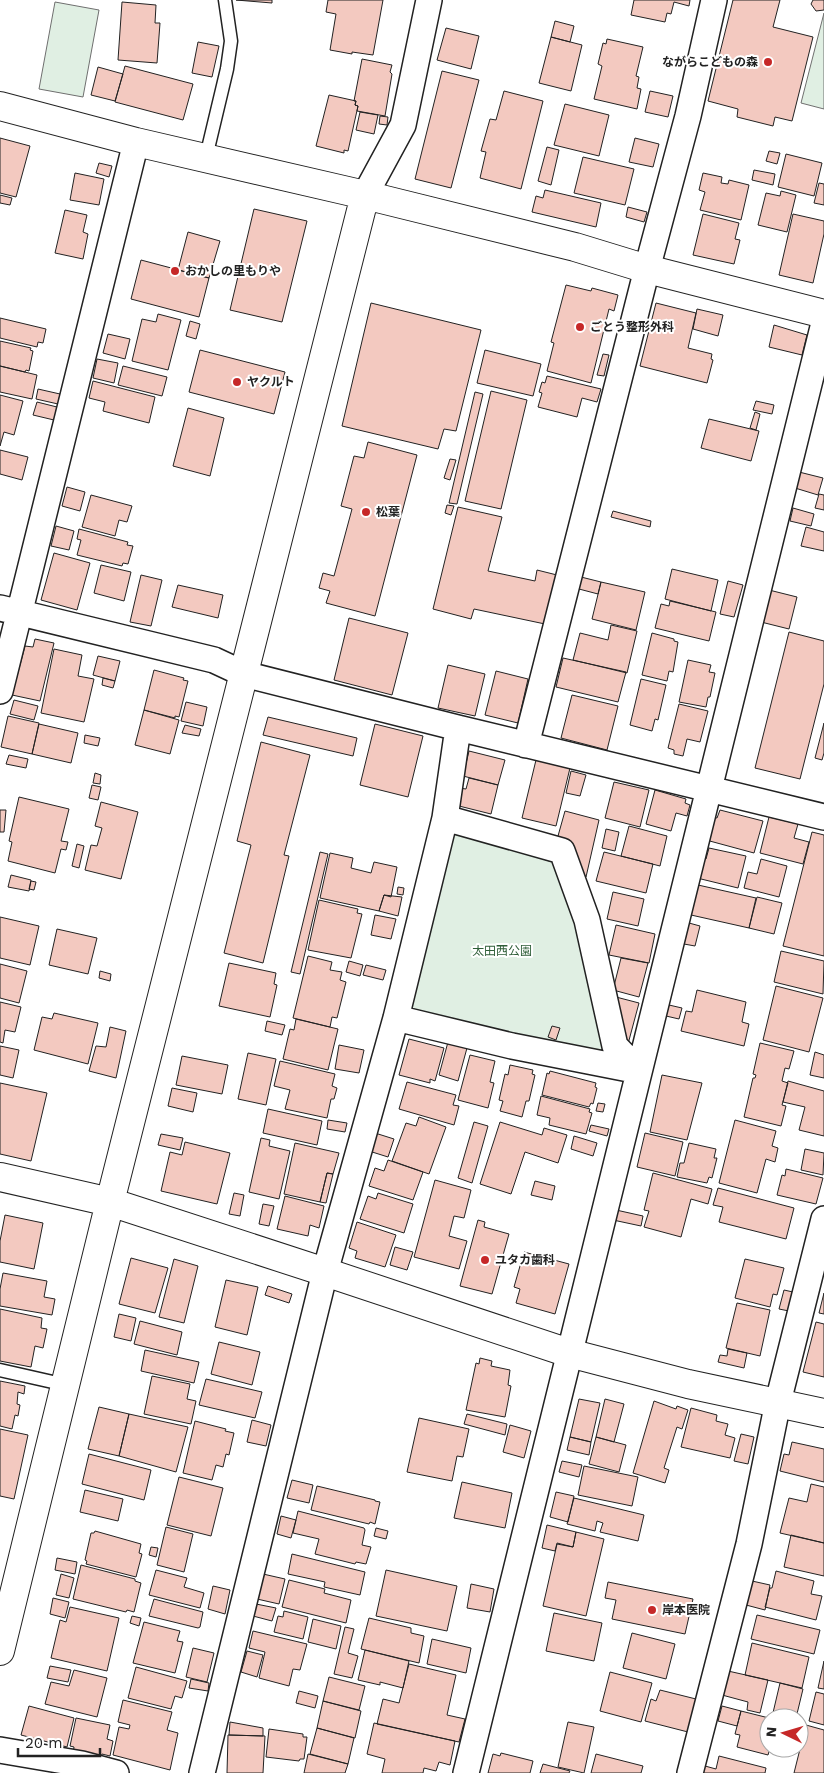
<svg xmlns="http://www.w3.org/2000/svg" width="824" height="1773" viewBox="0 0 824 1773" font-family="'Work Sans','Noto Sans JP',sans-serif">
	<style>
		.green { fill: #e0efe3; stroke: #6f6f6f }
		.building { fill: #f3c9c0; stroke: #222 }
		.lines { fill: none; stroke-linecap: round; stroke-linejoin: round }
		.service-casing { stroke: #222; stroke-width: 15 }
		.minor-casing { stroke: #222; stroke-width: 28 }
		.tertiary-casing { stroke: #222; stroke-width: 30 }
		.service { stroke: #fff; stroke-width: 12 }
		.minor { stroke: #fff; stroke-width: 25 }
		.tertiary { stroke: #fff; stroke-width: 28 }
		.poi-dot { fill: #c62828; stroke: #fff; stroke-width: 2 }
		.labels { text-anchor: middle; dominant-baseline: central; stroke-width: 4; stroke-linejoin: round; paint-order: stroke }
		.poi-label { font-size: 12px; font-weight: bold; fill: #222; stroke: #fff; text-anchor: start }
		.park-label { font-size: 12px; fill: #2f5e38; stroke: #fff }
	</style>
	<rect width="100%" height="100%" fill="#fff"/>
	<path class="green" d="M55,2L99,10L83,97L39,89Z
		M824,13V109L801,103Z
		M450,828L555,863L604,1008L607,1056L408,1011Z"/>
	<path class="building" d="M236,0H272V3Z
		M328,0H383L373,55L352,52V54L330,50L336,14L326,12Z
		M634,0H690L689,6L674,2L671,14L667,13L665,22L631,15Z
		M733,0H780L773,27L813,37L792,121L775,117L773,126L737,117L738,109L708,101Z
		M813,0H824V10L816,11L811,4Z
		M122,2L156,5L155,23H160L157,63L118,60Z
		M555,21L574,26L570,42L551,37Z
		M446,28L479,36L471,69L437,60Z
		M551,37L582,45L571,91L539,83Z
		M607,39L643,47L636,76L639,77L637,88L641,89L637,109L594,99L602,66L598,64L603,43L606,44Z
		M198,42L219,46L212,77L192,73Z
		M362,59L392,65L390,72L392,74L385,116L357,111L358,106L355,105L356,101H354Z
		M125,66L193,84L183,120L115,102Z
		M98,67L123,74L115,101L91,95Z
		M442,71L479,80L451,188L415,179Z
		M504,91L543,101L521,189L480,178L486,152L481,151L490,119L496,120Z
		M650,91L673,96L668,117L645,112Z
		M329,95L356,101L355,105L358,106L348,151L344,150V153L316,146Z
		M565,104L609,115L599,156L554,145Z
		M360,112L378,115L374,134L356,130Z
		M380,116L388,117L387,125L379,124Z
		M0,138L30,146L16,197L0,193Z
		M635,138L659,144L653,167L629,162Z
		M547,147L559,150L551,185L538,181Z
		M769,151L780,153L777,164L766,161Z
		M786,154L822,163L814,196L778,187Z
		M583,157L634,169L625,205L574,193Z
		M99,163L112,166L109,177L96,173Z
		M754,170L775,174L773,185L752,180Z
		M75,173L104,179L99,205L70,200Z
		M703,173L722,177L721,183L728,184L729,180L749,185L741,220L700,210L705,192L699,190Z
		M819,183L824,184V205L814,203Z
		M545,190L601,203L596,227L532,212L536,196L543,198Z
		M781,191L796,195L787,232L758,225L766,193L780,196Z
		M0,195L12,198L10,205L0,203Z
		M628,207L647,212L644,222L626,217Z
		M254,209L307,221L282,322L230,310Z
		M65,210L87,215L83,232L88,234L83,259L55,253Z
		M703,214L739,223L735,239L740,240L734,264L693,255Z
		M793,214L824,221V234L813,283L779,275Z
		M188,232L220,241L209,278L178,270Z
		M141,260L209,278L199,317L131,299Z
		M566,285L591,291L592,288L618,295L614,311L609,309L591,383L547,371L554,343L551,342Z
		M371,303L481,330L456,431L444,429L438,449L342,426Z
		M656,303L696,313L688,348L712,354L711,359L713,360L707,383L640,366Z
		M697,309L723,315L718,336L693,329Z
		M158,314L181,320L168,370L132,361L142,319L156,322Z
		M0,318L46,329L43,343L38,342L37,347L0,338Z
		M190,321L200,324L196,339L186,336Z
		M774,325L807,335L802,355L769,347Z
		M108,334L130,339L125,359L103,353Z
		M0,341L31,348L30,350L33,351L29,371L26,370L25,372L0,366Z
		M200,350L285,372L274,414L189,392Z
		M485,350L541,364L533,396L477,383Z
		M603,354L609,355L604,376L597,375Z
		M97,359L118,363L114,383L93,378Z
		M0,366L37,375L32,399L0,392Z
		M123,366L167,377L162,396L118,385Z
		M547,376L601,389L597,402L582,398L577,417L538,407L542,393L539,392L542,382L545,383Z
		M93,381L155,397L149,423L103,411L105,402L89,398Z
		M38,389L60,394L58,404L36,399Z
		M491,391L527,400L501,509L465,501Z
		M475,392L483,394L457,504L449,503Z
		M0,395L23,401L14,435L4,432L0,446Z
		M756,401L774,405L772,414L753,410Z
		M37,402L57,407L54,420L33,415Z
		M188,408L224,418L210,476L173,466Z
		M755,412L760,414L756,430L750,428Z
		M709,419L759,431L751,461L701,448Z
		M368,442L417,455L375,616L326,603L330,591L319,588L323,573L334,576L352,509L341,506L354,456L364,458Z
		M0,450L28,457L22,480L0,474Z
		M450,459L456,460L450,480L444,478Z
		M799,472L823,478L818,495L795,488Z
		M67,487L85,492L80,511L62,506Z
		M819,494L824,495V510L815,508Z
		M91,495L132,506L127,522L119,520L115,536L82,527Z
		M447,505L454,506L451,515L445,513Z
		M458,507L502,517L488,571L535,581L537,570L557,575L545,624L474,609L471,619L433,609Z
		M793,508L814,514L811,526L790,521Z
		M613,511L651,521L650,527L611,517Z
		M56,526L74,531L69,550L51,546Z
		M806,527L824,532V551L801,546Z
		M79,529L128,542L127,545L133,546L128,564L123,563L122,566L77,555L81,540L77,539Z
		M54,553L90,563L77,610L41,600Z
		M101,565L131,572L124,601L94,593Z
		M672,569L718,580L711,611L665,599Z
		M141,575L162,580L151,626L130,622Z
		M581,577L601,582L598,594L579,589Z
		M728,581L743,585L734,617L720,614Z
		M601,582L645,592L636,630L592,619Z
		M178,585L223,595L218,618L172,607Z
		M769,590L797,597L789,629L761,622Z
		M670,601L716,612L709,641L655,628L661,604L669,606Z
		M349,618L408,633L392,695L334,680Z
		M611,625L637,631L627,673L573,660L580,633L608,640Z
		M789,632L824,641V684L800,779L755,768Z
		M652,633L674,639V641L678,642L673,672L669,671L667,681L642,675Z
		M35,639L54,643L40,701L12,695L25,646L33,647Z
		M54,649L82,655L78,676L94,679L84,722L41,713Z
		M98,656L120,661L115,681L93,675Z
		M563,658L626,672L618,702L556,687Z
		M688,660L711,665L709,672L715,673L710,697H708L706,707L679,702Z
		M448,665L485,674L475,716L438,708Z
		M154,670L184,678L183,680L188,681L179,717L175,716V718L144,710Z
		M496,671L528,679L518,723L485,715Z
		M103,678L115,681L113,688L102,685Z
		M641,679L666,685L658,720L655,719L652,731L630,725Z
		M572,695L618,706L607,750L561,738Z
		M14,700L38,706L34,720L10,714Z
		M186,702L207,707L203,726L181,721Z
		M679,704L708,711L700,742L687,739L683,756L674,754V750L668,748Z
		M144,710L179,720L170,754L135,745Z
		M8,716L39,723L32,754L1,747Z
		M268,717L357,738L353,756L263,735Z
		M824,723V753L822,760L815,758Z
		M39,724L78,733L71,763L32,754Z
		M375,724L423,736L408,797L360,785Z
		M185,725L201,729L199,736L182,733Z
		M85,735L100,738L98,746L84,743Z
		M261,742L310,755L284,855L289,856L263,963L224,953L251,845L237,841Z
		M469,751L505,760L498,785L463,776Z
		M9,755L28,759L26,768L6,764Z
		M536,760L570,768L556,826L522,818Z
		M571,771L586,775L580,796L566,793Z
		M95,773L101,775L100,784L93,783Z
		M469,778L498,785L491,814L455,805L459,788L466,789Z
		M614,782L649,790L640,827L605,818Z
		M92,785L101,787L98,800L89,798Z
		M655,790L686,799L685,803L690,805L687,816L676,813L671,831L646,824Z
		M19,797L69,809L61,841L68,842L66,850L61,849L55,873L8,861L12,842L9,841Z
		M101,802L138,812L121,879L85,870L91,845L97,846L102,828L95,826Z
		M0,810H6L4,832H0Z
		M720,810L763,821L754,853L706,840L712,817L717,818Z
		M565,811L599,820L586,877L558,836Z
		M769,817L798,824L794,838L809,842L803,864L760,853Z
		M629,826L667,836L660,866L621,856Z
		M606,829L619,832L615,851L602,848Z
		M812,832L824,835V956L783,946Z
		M77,844L84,846L79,868L72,866Z
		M709,848L746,856L738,888L697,878L702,858L706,859Z
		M320,852L328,854L300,974L291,972Z
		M604,852L653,864L646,893L596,881Z
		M330,853L353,858L351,868L371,873L374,862L397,867L391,897L384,895L379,911L320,898Z
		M761,859L787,866L779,897L744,888L748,872L757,874Z
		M11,875L31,880L29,891L8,887Z
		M31,881L36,882L34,890L29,889Z
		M698,885L756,898L749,928L691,915Z
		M398,887L404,888L403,895L397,894Z
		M613,892L644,899L638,926L607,919Z
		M384,895L402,897L398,916L379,911Z
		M757,897L782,903L774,934L749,928Z
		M319,900L358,909L357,913L362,914L351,958L308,950Z
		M375,915L396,919L391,939L371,935Z
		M0,917L39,926L30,965L0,958Z
		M689,923L700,926L695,946L684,944Z
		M616,925L655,934L649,963L609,955Z
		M57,929L97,938L88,974L49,965Z
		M781,951L824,961L823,994L774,982Z
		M308,956L332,962L330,970L342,972L340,980L346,982L337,1018L332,1017L330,1027L293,1018Z
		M621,958L648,963L639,997L613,990Z
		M349,961L363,965L360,976L346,972Z
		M229,963L276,973L274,984L277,985L270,1017L219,1006Z
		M0,964L27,971L19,1003L0,998Z
		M366,965L386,970L383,980L363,975Z
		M100,971L111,974L110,981L99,978Z
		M776,986L823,998L809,1052L763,1040Z
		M697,990L746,1002L742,1022L749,1024L744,1046L681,1031L686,1011L692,1012Z
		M616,997L639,1003L628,1044L614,1005Z
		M0,1002L21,1007L15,1032L5,1030L3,1043L0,1042Z
		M669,1005L682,1008L679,1019L666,1016Z
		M54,1013L98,1023L88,1064L34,1050L42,1017L52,1019Z
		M296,1019L338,1029L328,1070L283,1059L290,1029L294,1030Z
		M267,1021L285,1025L282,1035L265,1031Z
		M552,1026L560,1028L556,1040L548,1037Z
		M110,1027L126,1031L116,1078L89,1071L96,1046L106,1047Z
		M409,1039L444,1048L435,1081L430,1079V1083L399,1075Z
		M448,1042L467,1048L458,1081L439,1075Z
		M760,1043L794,1051L789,1069L785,1068L782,1081L788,1083L782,1105L786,1106L781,1126L744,1117L753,1078H755L756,1075L753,1074Z
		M339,1045L364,1050L359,1073L335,1069Z
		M0,1046L19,1050L13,1078L0,1075Z
		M815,1052L824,1055V1078L810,1075Z
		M248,1053L276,1059L266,1105L238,1099Z
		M470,1055L495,1061L490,1082L494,1083L488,1108L458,1100Z
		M182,1056L228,1065L222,1094L176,1085Z
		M280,1061L335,1074L332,1086L337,1088L334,1099H331L327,1118L285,1109L290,1090L274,1086Z
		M510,1065L533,1070L532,1074L535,1075L529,1101H526L522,1117L500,1111L503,1101L499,1100L505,1074L508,1075Z
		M550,1071L596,1083L595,1087L597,1088L593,1104L591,1103L589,1107L542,1095L547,1073L549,1074Z
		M662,1075L702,1083L687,1140L650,1132Z
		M788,1081L824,1091V1136L799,1130L805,1107L783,1102Z
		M407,1082L456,1095L453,1105L459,1106L454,1125L399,1109Z
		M0,1083L47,1093L31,1161L0,1154Z
		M172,1088L197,1093L193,1112L168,1106Z
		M541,1096L590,1109L589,1112L592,1113L586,1134L549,1125L550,1118L537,1115Z
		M598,1103L605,1104L603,1112L596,1111Z
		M268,1109L322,1121L317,1145L263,1133Z
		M419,1117L446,1127L429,1174L392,1161L406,1123L416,1126Z
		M328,1120L347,1123L345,1132L327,1129Z
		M735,1120L776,1131L772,1146L778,1148L775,1162L766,1159L757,1193L719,1183Z
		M474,1122L488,1126L472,1183L458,1178Z
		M500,1122L542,1135L544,1128L567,1135L558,1163L525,1152L511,1194L480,1184Z
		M591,1125L609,1129L607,1136L589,1131Z
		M375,1133L394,1139L388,1157L369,1151Z
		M645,1133L683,1142L675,1176L637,1167Z
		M161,1134L183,1138L180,1150L158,1145Z
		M574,1136L597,1143L593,1156L571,1149Z
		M261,1138L270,1140L269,1146L290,1151L279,1199L249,1192Z
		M185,1142L230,1153L217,1204L161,1191L170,1152L182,1155Z
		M295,1143L339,1153L333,1174L327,1173L320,1202L284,1194Z
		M689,1143L716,1149L714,1158H717L712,1178L709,1177L707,1183L677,1177L680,1163H684Z
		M805,1149L824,1153L823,1175L801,1170Z
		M388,1160L423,1172L413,1200L369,1186L375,1168L384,1171Z
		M786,1169L823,1178L816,1204L777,1195L782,1175L785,1176Z
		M327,1173L333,1174L326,1203L320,1202Z
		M653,1173L712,1189L708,1204L691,1199L681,1237L644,1227L649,1211L644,1210Z
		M435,1180L471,1190L464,1218L454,1216L449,1236L467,1241L459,1269L414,1257Z
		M535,1181L555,1186L552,1200L531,1195Z
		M718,1188L794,1208L786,1239L719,1222L723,1207L713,1205Z
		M234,1193L244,1195L240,1216L229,1214Z
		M378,1193L413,1204L404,1233L360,1219L368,1196L376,1199Z
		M285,1196L324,1206L319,1228L310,1225L308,1236L277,1229Z
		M263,1204L274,1206L269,1226L259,1224Z
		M616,1210L643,1216L641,1226L613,1220Z
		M5,1215L43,1223L34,1269L0,1262V1241Z
		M478,1220L485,1222L484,1227L509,1234L492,1294L460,1286Z
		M357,1222L396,1235L385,1267L355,1258L357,1251L349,1248Z
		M395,1247L413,1252L407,1270L390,1265Z
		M524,1252L569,1264L555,1314L516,1303L520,1289L514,1287Z
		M131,1258L168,1268L155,1313L119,1304Z
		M174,1259L198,1266L184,1323L159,1317Z
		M745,1259L784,1268L777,1295L773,1294L770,1307L735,1298Z
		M3,1273L47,1281L44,1297L55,1299L52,1315L0,1306V1289Z
		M226,1280L258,1287L247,1335L215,1327Z
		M268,1286L292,1294L289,1303L265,1295Z
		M784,1290L793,1292L789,1311L779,1309Z
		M824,1293V1314L819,1313Z
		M737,1303L770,1310L760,1356L726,1348Z
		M0,1309L42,1318L41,1328L47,1329L43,1348L35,1346L31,1367L0,1361Z
		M119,1314L136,1318L131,1341L114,1337Z
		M140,1321L182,1332L177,1355L134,1344Z
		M816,1322L824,1324V1377L803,1372Z
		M219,1342L260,1352L252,1385L211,1374Z
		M728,1349L747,1353L744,1368L718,1362L720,1355L727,1356Z
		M145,1350L199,1362L194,1383L141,1371Z
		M480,1358L492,1361L491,1366L510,1370L508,1385L511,1386L505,1417L466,1410L476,1363L479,1364Z
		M152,1376L190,1384L187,1399L196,1401L191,1424L144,1414Z
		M206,1379L262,1392L255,1418L199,1405Z
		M0,1381L25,1386L24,1394L18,1392L17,1404L20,1405L18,1416L15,1415L12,1429L0,1426Z
		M579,1399L600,1403L591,1442L570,1437Z
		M605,1399L624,1404L614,1442L596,1437Z
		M654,1401L676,1409L677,1406L688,1410L682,1429L677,1427L664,1468L669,1470L665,1483L633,1473Z
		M99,1407L129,1414L119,1456L88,1449Z
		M691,1408L717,1415L716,1421L728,1424L725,1435L735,1438L730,1458L681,1447Z
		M129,1414L188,1427L176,1472L119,1456Z
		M467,1414L507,1424L505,1435L464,1424Z
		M419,1418L469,1429L463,1457L457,1456L452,1481L407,1472Z
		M252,1420L271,1425L266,1446L247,1442Z
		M195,1421L226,1429L225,1431L234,1433L229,1455L226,1454L223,1467L216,1465L212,1480L183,1473Z
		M510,1425L531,1431L524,1458L503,1452Z
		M0,1429L28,1435L14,1499L0,1496Z
		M741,1434L754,1437L748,1464L734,1461Z
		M570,1437L591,1442L589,1455L567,1450Z
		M596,1437L626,1445L619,1472L589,1464Z
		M792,1442L824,1449V1482L780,1471L784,1454L789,1455Z
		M89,1454L151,1470L144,1500L82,1484Z
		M562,1461L582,1465L579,1477L559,1472Z
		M584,1466L638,1477L632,1506L578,1495Z
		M179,1477L223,1488L211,1536L167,1525Z
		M292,1480L313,1485L309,1503L287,1498Z
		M462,1482L512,1493L505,1528L454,1518Z
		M811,1484L824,1487V1543L780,1533L789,1498L807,1502Z
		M317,1486L375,1500V1501L380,1502L375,1524L370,1522L369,1524L311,1510Z
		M85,1490L123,1499L118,1521L80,1512Z
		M556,1492L574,1496L568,1522L550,1517Z
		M574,1498L644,1515L638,1541L600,1532L603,1523L597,1521L595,1531L567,1524Z
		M298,1511L364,1528L365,1530L362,1545L371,1547L366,1564L356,1562L355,1564L315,1554L319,1539L293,1533Z
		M281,1516L296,1520L291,1538L277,1534Z
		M547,1525L576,1532L573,1547L557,1543L555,1551L542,1548Z
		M166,1527L193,1534L184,1572L157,1565Z
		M376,1528L388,1531L386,1539L374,1536Z
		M95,1531L141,1544L139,1553L142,1554L136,1577L86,1564L87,1561L85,1560L91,1533H94Z
		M576,1532L604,1539L586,1616L543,1606L557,1544L573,1547Z
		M791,1535L824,1543V1576L784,1567Z
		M151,1547L158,1548L156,1557L149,1555Z
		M292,1554L365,1572L360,1595L324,1587L325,1582L288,1574Z
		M57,1558L77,1562L75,1574L55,1570Z
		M81,1565L135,1579V1581L141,1583L134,1612L127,1610L126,1612L73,1599Z
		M156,1570L187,1578L184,1587L204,1593L200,1608L149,1595Z
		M386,1570L457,1586L447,1631L376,1616Z
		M776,1571L814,1581L811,1594L822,1596L816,1620L765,1607L770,1588H772Z
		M61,1574L74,1578L69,1598L56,1595Z
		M263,1574L285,1579L279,1604L257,1599Z
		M289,1580L325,1589L324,1593L351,1600L346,1623L282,1607Z
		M752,1581L770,1585L765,1610L746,1605Z
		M608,1582L693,1599L685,1634L612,1619L616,1600L605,1598Z
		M471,1584L494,1589L490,1612L467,1608Z
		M213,1586L230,1590L225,1614L208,1609Z
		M53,1598L69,1602L65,1618L50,1614Z
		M154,1599L203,1612L200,1627L198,1628L149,1616Z
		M256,1604L276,1608L272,1621L253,1616Z
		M70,1607L119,1618L107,1671L51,1658L60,1620L66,1622Z
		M284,1611L308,1617L303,1639L274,1632L278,1616L283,1617Z
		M554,1613L602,1623L594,1661L546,1651Z
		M757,1615L820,1630L814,1654L751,1639Z
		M132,1616L141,1618L139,1626L130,1623Z
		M369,1618L411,1628V1633L424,1636L419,1663L361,1649Z
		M313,1619L341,1626L336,1649L308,1642Z
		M144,1622L180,1631L177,1641L183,1642L175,1673L133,1663Z
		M345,1627L354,1629L348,1653L358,1656L352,1678L334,1674Z
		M253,1631L307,1644L300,1670L293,1669L289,1686L259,1678L265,1652L249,1648Z
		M632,1633L675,1644L666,1679L623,1668Z
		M432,1639L471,1648L466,1673L427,1664Z
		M752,1643L809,1657L802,1688L745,1675Z
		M193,1648L214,1653L207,1682L186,1677Z
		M365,1650L409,1661L403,1688L380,1682V1685L358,1680Z
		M247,1651L263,1655L257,1677L241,1672Z
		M824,1661V1689L818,1688Z
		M409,1664L456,1675L447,1715L465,1719L459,1742L377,1724L383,1699L399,1703Z
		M50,1666L71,1670L68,1682L47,1678Z
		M136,1667L187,1681L182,1698L175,1696L171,1709L128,1698Z
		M74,1670L107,1678L97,1717L45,1704L51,1682L69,1686Z
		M728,1671L768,1680L760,1713L747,1710L748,1702L722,1695Z
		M610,1672L652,1683L641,1722L600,1711Z
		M329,1677L365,1686L359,1710L323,1701Z
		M191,1679L209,1683L208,1691L189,1688Z
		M780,1683L803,1689L796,1718L772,1717Z
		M660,1690L696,1699L688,1732L645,1721L651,1699L656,1701Z
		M299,1691L318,1696L315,1708L296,1703Z
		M816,1692L824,1694V1725L809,1721Z
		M123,1700L172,1712L167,1730L178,1733L170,1770L113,1755L119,1727L129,1729L130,1725L118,1722Z
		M323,1701L361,1711L355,1738L317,1728Z
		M29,1706L74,1718L67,1747L21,1735Z
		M722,1706L741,1711L737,1726L718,1721Z
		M741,1711L769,1718V1748H770L768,1755L737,1747L740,1735L735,1734Z
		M76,1718L110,1725L107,1739L113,1741L110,1756L102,1754L100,1760L73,1754L74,1747L70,1746Z
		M230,1722L263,1728V1736L229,1735Z
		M568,1722L594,1727L584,1773L558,1767Z
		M374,1723L455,1741L450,1765L439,1762L436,1771L424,1768L423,1773H382L385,1759L367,1754Z
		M806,1725L824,1730V1773H794Z
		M317,1728L354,1738L348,1764L310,1754Z
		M269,1729L303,1734V1737H307L304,1759H300L299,1761L266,1757Z
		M228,1735L265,1736L263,1773H227Z
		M501,1753L533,1761L530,1773H488L493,1754L500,1756Z
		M308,1754L348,1764L345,1773H304Z
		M596,1754L643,1766L641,1773H591Z
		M719,1756L766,1768L765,1773H703L705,1766L716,1769Z
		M543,1764L570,1771L569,1773H540Z"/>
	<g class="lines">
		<defs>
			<path id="service" d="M206,157L227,69L231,41L225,0
				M0,1370L66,1385"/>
			<path id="minor" d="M365,195L403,125L429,0
				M0,608L214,660L244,674L458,728L824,817
				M0,691L136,142
				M526,745L647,269L688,116L714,0
				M445,818L562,851L587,920L615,1046L639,1071
				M396,1018L512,1046L639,1071
				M0,1750L82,1764L116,1773
				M202,1773L325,1272L396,1018L445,818L458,728
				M466,1773L824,323
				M690,1773L749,1544L778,1402L824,1219"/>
			<path id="tertiary" d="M0,106L136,142L365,195L575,247L647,269L824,314
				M0,1177L110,1202L325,1272L569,1353L688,1384L824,1413
				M0,1651L110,1202L365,195"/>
		</defs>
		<use href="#service" class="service-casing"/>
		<use href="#minor" class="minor-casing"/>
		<use href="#tertiary" class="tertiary-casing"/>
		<use href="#service" class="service"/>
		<use href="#minor" class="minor"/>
		<use href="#tertiary" class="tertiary"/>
	</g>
	<g class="poi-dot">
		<circle cx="768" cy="62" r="5"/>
		<circle cx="175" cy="271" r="5"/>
		<circle cx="580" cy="327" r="5"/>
		<circle cx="237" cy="382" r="5"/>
		<circle cx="366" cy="512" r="5"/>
		<circle cx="485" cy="1260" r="5"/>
		<circle cx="652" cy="1610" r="5"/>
	</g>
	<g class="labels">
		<g class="poi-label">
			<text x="758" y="62" text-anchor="end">ながらこどもの森</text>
			<text x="185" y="271">おかしの里もりや</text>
			<text x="590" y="327">ごとう整形外科</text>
			<text x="247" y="382">ヤクルト</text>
			<text x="376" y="512">松葉</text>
			<text x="495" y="1260">ユタカ歯科</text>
			<text x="662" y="1610">岸本医院</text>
		</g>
		<g class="park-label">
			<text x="502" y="951">太田西公園</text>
		</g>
	</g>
	<g transform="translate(784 1733) rotate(275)"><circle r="24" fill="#ffffff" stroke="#a7a7a7"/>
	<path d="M0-4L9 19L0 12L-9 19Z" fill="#c62828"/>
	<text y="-8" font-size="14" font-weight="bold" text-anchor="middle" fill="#222222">N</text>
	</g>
	<path d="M18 1748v8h82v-8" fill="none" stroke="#222222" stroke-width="2.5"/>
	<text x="25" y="1748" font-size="15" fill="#222222" stroke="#ffffff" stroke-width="4" paint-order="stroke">20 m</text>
</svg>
